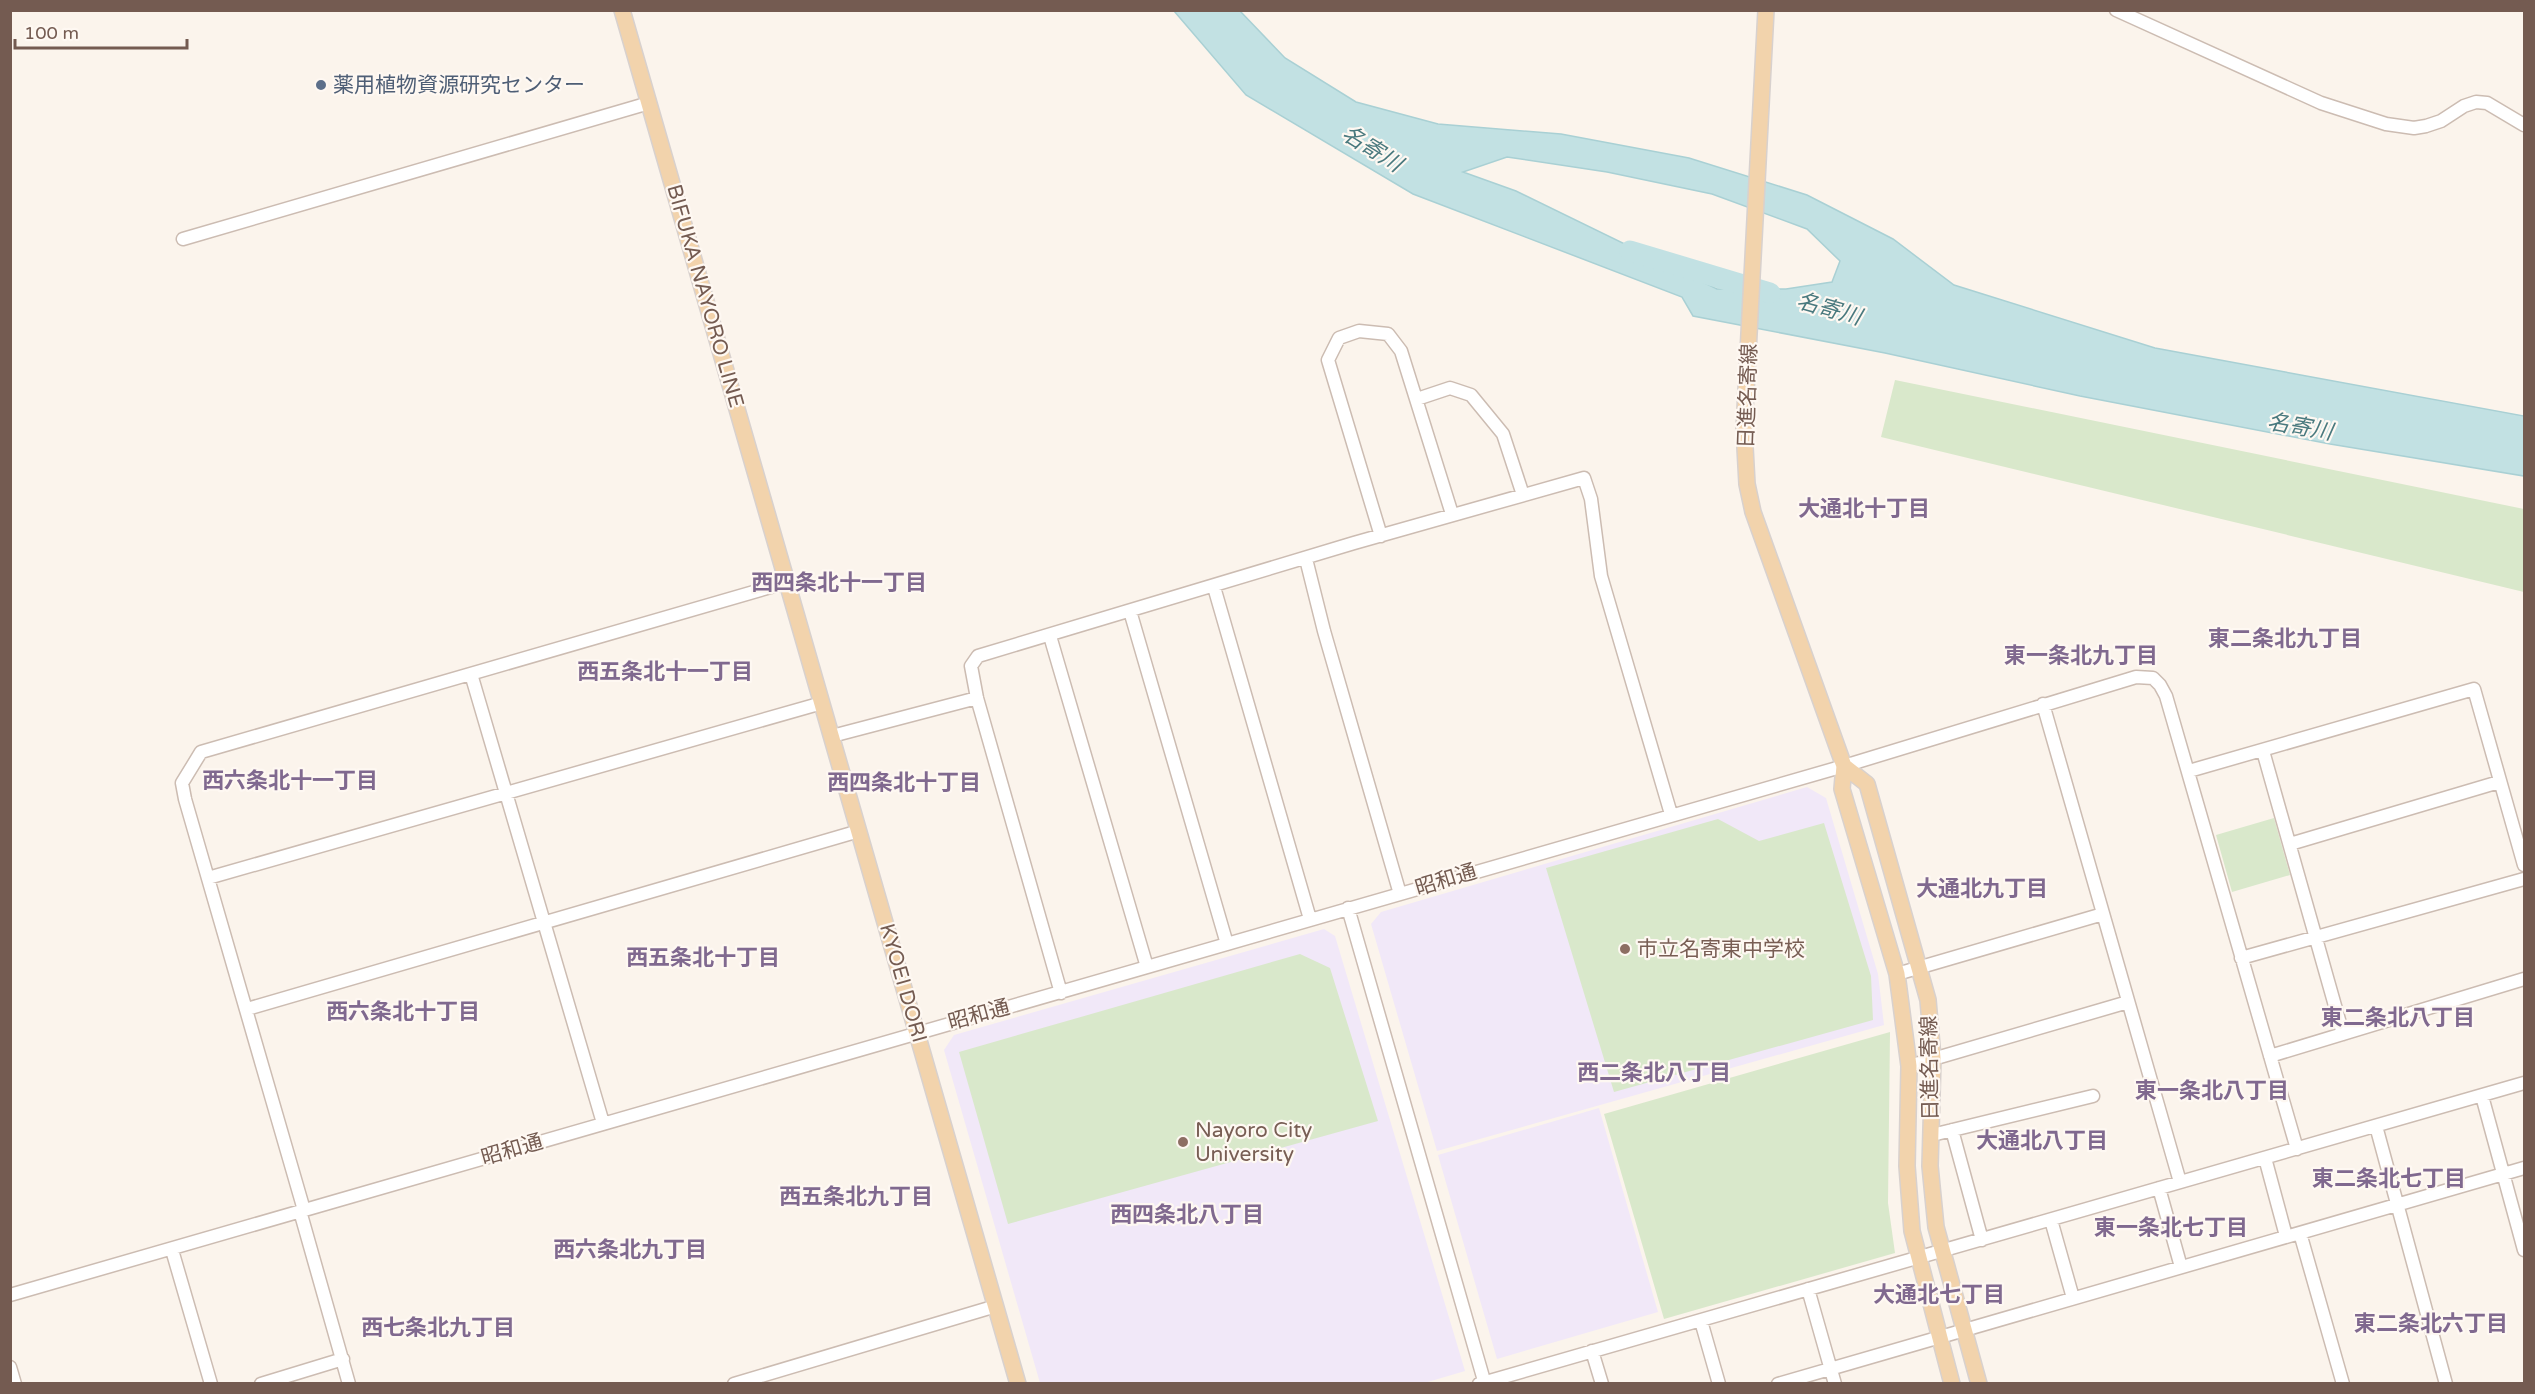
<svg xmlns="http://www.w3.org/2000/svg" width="2535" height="1394" viewBox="0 0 2535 1394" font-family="'Varela Round','Noto Sans JP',sans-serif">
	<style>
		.education { fill: #f1e8f8 }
		.green { fill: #d9e8cb }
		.water { fill: #c2e1e3; stroke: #a9d0d4; stroke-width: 1.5; fill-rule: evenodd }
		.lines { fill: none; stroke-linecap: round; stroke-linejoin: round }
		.river { stroke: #c2e1e3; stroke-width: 21 }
		.minor-casing { stroke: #ccbcb2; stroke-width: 15 }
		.major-casing { stroke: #d8d1ce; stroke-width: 18 }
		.minor { stroke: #fff; stroke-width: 12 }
		.major { stroke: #f2d3ac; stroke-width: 15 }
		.service-dot { fill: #5c6f8a; stroke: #fef8f2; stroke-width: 2 }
		.education-dot { fill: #8d6e63; stroke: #fef8f2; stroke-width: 2 }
		.labels { text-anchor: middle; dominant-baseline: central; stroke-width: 4.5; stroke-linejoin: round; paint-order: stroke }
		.service-label { font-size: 21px; fill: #4e5e75; stroke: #fef8f2; text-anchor: start }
		.street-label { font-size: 21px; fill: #745b51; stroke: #fef8f2 }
		.education-label { font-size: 21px; fill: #785e54; stroke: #fef8f2; text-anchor: start }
		.water-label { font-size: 22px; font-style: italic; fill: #49797e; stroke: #fef8f2 }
		.neighbourhood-label { font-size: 22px; font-weight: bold; fill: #80698f; stroke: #fef8f2 }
	</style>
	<rect width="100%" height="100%" fill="#fbf4ec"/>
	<path class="education" d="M1807,787L1826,798L1878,974L1884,1025L1437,1151L1371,924L1381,912Z
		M1324,929L1335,936L1465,1371L1421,1384L1040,1383L944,1050L954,1035Z
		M1599,1108L1658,1312L1497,1359L1438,1155Z"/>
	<path class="green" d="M1895,380L2524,509V592L1881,437Z
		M2274,818L2290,875L2232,892L2216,835Z
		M1718,819L1759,841L1824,823L1871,976L1873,1020L1614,1092L1546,868Z
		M1300,954L1330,968L1378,1121L1008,1224L959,1052Z
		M1890,1032L1888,1203L1895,1253L1664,1319L1604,1114Z"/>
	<path class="water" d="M1174,11H1240L1285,58L1356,102L1438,124L1561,134L1689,158L1807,195L1893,239L1954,285L2155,348L2524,416V476L2330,444L2080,396L1885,353L1693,316L1682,297L1413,194L1246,95ZM1507,157L1607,172L1712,194L1807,229L1840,261L1832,282L1786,289H1717L1516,191L1463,172Z"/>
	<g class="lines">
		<path class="river" d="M1630,251L1770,293"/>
		<defs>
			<path id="minor" d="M2116,10L2321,103L2386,124L2414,128L2426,126L2441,121L2464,106L2476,102L2487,103L2524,125
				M183,239L649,103
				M1417,399L1450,388L1471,395L1503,434L1523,495
				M1381,536L1328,360L1339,338L1359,331L1388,334L1401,351L1452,514
				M1306,559L1324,631L1400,894
				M1214,587L1310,919
				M1130,611L1227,944
				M1050,636L1147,967
				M471,674L603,1123
				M2043,704L2180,1182
				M832,736L977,698
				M2263,751L2343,1034
				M2189,771L2474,689L2524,865
				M2290,844L2499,782
				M208,878L822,703
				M1348,908L1485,1384
				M2241,958L2524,879
				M1897,974L2103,914
				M1061,993L977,698L971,666L978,656L1354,543L1584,478L1591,499L1601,576L1671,814
				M247,1009L859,831
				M2270,1056L2524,979
				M1909,1066L2128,1002
				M2482,1096L2524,1250
				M2376,1126L2446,1384
				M1952,1130L1982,1240
				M1932,1135L2093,1096
				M2265,1158L2286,1236
				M2159,1188L2181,1267
				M304,1210L185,799L182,783L201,752L788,582
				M300,1211L349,1384
				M2051,1220L2073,1298
				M2300,1233L2343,1384
				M172,1250L211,1384
				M1808,1289L1835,1384
				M10,1295L1844,766L2136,677L2153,678L2160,685L2166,696L2297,1149
				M1701,1321L1719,1384
				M1592,1351L1602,1384
				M10,1367L15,1384
				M261,1384L343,1359
				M734,1384L996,1306
				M1479,1384L2524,1083
				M1778,1384L2524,1168"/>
			<path id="major" d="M622,10L1018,1384
				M1766,10L1744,429L1747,484L1753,512L1844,766L1842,789L1897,974L1909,1066L1907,1166L1912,1231L1952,1384
				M1844,766L1867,784L1928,1000L1933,1058L1930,1166L1936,1227L1979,1384"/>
		</defs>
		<use href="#minor" class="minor-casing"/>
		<use href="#major" class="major-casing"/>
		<use href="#minor" class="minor"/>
		<use href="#major" class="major"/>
	</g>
	<circle class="service-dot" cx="321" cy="85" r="6"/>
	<g class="education-dot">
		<circle cx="1625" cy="949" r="6"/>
		<circle cx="1183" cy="1142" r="6"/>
	</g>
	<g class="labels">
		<g class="service-label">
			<text x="333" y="85">薬用植物資源研究センター</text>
		</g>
		<g class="street-label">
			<text transform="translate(705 296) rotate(74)">BIFUKA NAYORO LINE</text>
			<text transform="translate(1748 396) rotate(-88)">日進名寄線</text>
			<text transform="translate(1446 880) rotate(-17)">昭和通</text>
			<text transform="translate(903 983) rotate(74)">KYOEI DORI</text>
			<text transform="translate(979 1015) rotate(-15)">昭和通</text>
			<text transform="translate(1930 1068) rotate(-91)">日進名寄線</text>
			<text transform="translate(512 1150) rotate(-16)">昭和通</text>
		</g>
		<g class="education-label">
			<text x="1637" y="949">市立名寄東中学校</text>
			<text x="1195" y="1130">Nayoro City<tspan x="1195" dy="24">University</tspan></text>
		</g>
		<g class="water-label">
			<text transform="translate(1372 149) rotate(32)">名寄川</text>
			<text transform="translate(1829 309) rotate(16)">名寄川</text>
			<text transform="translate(2300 427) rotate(10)">名寄川</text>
		</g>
		<g class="neighbourhood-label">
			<text x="1864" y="509">大通北十丁目</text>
			<text x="839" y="583">西四条北十一丁目</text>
			<text x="2285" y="639">東二条北九丁目</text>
			<text x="2081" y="656">東一条北九丁目</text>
			<text x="665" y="672">西五条北十一丁目</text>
			<text x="290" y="781">西六条北十一丁目</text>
			<text x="904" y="783">西四条北十丁目</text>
			<text x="1982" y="889">大通北九丁目</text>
			<text x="703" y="958">西五条北十丁目</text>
			<text x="403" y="1012">西六条北十丁目</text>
			<text x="2398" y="1018">東二条北八丁目</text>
			<text x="1654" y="1073">西二条北八丁目</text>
			<text x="2212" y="1091">東一条北八丁目</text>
			<text x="2042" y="1141">大通北八丁目</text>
			<text x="2389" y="1179">東二条北七丁目</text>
			<text x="856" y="1197">西五条北九丁目</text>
			<text x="1187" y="1215">西四条北八丁目</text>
			<text x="2171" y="1228">東一条北七丁目</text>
			<text x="630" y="1250">西六条北九丁目</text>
			<text x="1939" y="1295">大通北七丁目</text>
			<text x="2431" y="1324">東二条北六丁目</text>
			<text x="438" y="1328">西七条北九丁目</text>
		</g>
	</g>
	<rect width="2535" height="1394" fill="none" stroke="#745b51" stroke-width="24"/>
	<path d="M15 39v9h172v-9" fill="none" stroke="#745b51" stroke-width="3"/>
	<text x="24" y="39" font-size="18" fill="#745b51" stroke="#fef8f2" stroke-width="4.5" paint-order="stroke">100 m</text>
</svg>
